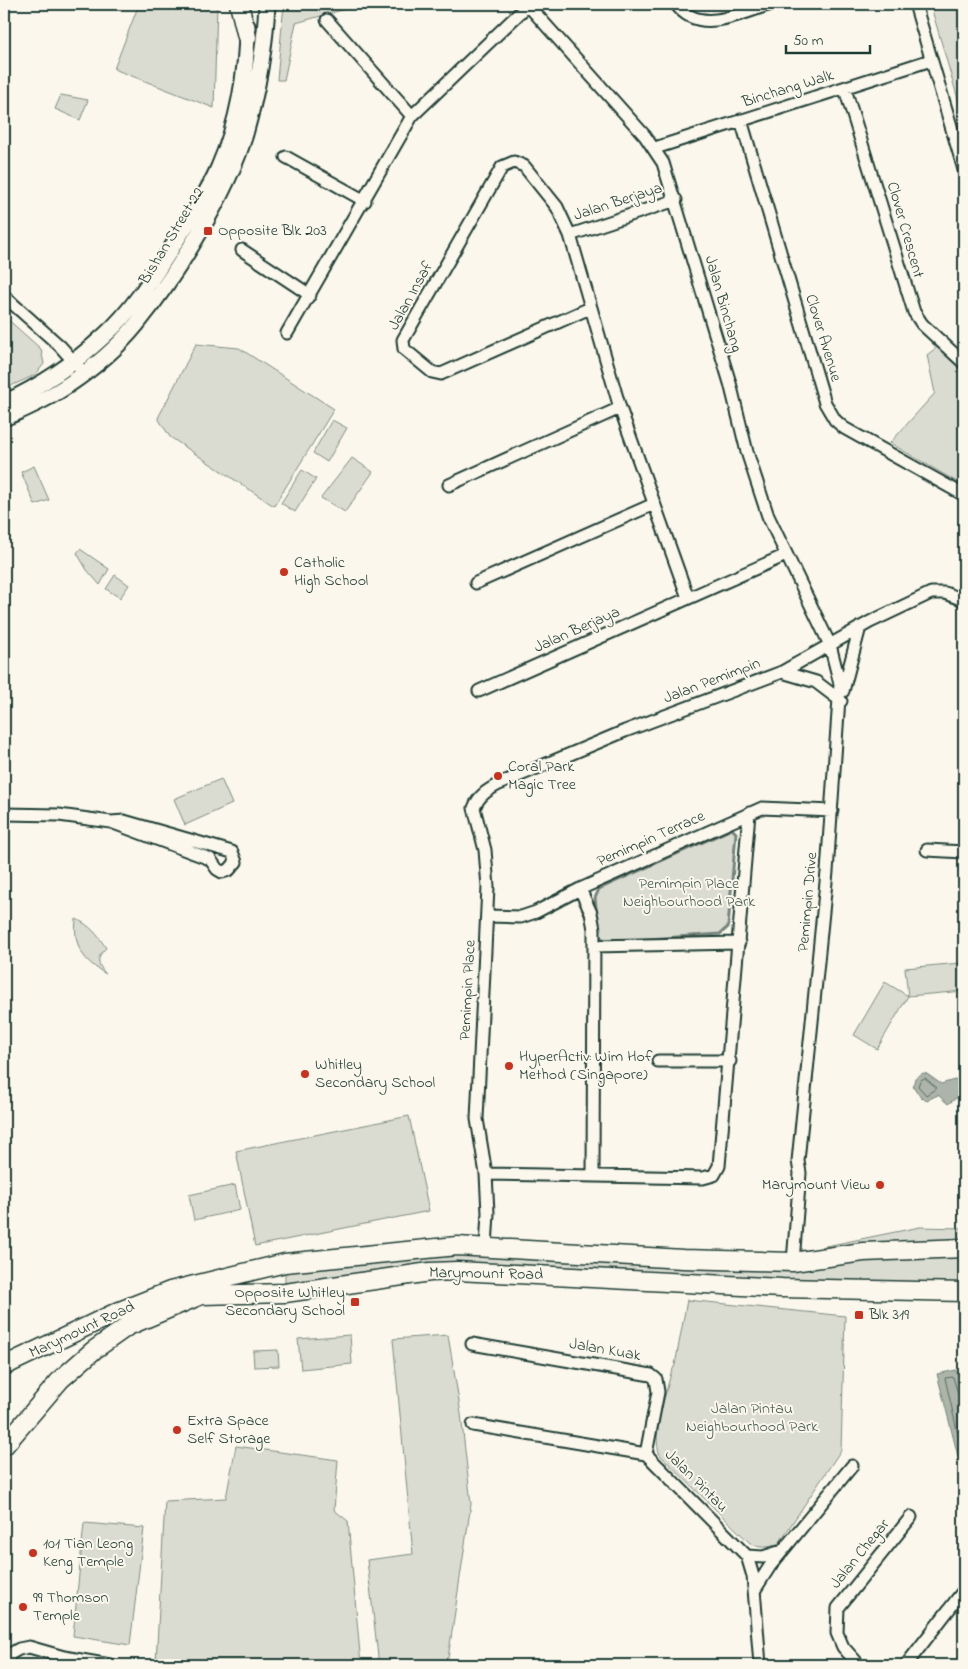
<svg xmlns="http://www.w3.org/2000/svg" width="968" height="1669" viewBox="0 0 968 1669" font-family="'Indie Flower',sans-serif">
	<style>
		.green { fill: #dbdcd1; stroke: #7d8c82 }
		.water { fill: #adb4aa; stroke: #74847b }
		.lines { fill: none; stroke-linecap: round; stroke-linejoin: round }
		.shore { stroke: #586d63; stroke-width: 1 }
		.stream { stroke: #74847b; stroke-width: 3 }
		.street-casing { stroke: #1f3d34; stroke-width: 15 }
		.secondary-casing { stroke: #1f3d34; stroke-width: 19 }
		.primary-casing { stroke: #1f3d34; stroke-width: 21 }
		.street { stroke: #fbf7ec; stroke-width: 11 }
		.secondary { stroke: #fbf7ec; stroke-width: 15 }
		.primary { stroke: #fbf7ec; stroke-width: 18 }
		.poi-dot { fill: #c8321e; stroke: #fbf7ec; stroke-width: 2 }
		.labels { text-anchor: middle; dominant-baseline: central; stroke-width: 4; stroke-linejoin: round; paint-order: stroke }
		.street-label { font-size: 16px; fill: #1f3d34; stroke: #fbf7ec }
		.poi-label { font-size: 16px; fill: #1f3d34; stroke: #fbf7ec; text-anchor: start }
		.park-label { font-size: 16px; fill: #455d53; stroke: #fbf7ec }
	</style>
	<rect width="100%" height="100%" fill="#fbf7ec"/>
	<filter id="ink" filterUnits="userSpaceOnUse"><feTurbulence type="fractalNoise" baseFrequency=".02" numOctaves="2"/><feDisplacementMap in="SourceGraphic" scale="10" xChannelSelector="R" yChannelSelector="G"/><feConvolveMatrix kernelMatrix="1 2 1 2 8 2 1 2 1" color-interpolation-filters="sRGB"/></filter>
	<g filter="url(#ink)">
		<path class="green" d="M139,4H217L214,108L114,69Z
			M284,4H363L296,23L284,80H277Z
			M931,4H964V120L932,10Z
			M61,95L88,100L80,120L55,109Z
			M4,316L41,349L44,364L35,375L4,389Z
			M196,344L239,348L334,409L274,506L170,437L158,418Z
			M941,344L964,365V486L890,443L935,393L927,355Z
			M332,420L347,428L327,462L313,453Z
			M352,458L373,472L345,512L321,498Z
			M34,466L49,500L35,505L21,472Z
			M302,470L316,479L295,512L281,503Z
			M80,549L109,569L100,585L87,570L77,553Z
			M115,575L129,585L120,598L106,589Z
			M221,779L232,804L185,825L174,799Z
			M732,829L736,833L728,927L720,934L606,942L599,936L595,898L599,889Z
			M76,919C90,925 98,935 106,948C96,957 97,965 106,974C83,961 73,946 76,919Z
			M961,963L964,991L908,996L877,1049L854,1035L885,982L908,996L905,968Z
			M409,1116L429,1211L255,1246L236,1151Z
			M235,1185L240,1210L194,1220L189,1195Z
			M964,1226V1246L821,1247L920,1227L961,1228Z
			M964,1248V1292L457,1271L285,1293V1263L429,1249L683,1259Z
			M687,1300L845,1316L841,1450L779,1543C769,1548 760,1549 750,1543L660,1455C651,1434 666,1395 671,1373L675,1365Z
			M350,1335L352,1364L301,1369L298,1339Z
			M448,1335L461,1414L471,1504L447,1665H379L367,1560L413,1554L393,1339Z
			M278,1350L279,1366L254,1367L253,1351Z
			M236,1446L338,1460L334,1510L348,1521L361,1665H181L156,1663L165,1501L226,1498Z
			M84,1523L144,1528L130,1645L73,1636Z"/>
		<path class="water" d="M923,1073L927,1074L941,1084L964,1077V1097L959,1096L948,1104L938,1095L927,1100L921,1098L913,1086L915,1078Z
			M956,1370L964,1401V1455L958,1456L937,1374Z"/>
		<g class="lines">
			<path class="shore" d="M925,1078L937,1088L926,1095L918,1086L920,1081Z
				M964,1397L958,1394L953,1377L945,1378L961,1448L964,1450"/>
			<path class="stream" d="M732,829L736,833L728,927L720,934L606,942L599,936L595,898L599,889Z"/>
			<defs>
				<path id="street" d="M527,4L645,136L663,163L730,383L747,452L768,516L830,645L840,684L827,872L798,1161L800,1173L793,1262
					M676,4C699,36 741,13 771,4
					M915,4L964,170
					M327,20L412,116
					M845,89L914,312L922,324L964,363
					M741,120L825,403L835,420L844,428L964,495
					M655,148L931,60
					M286,157L365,201
					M570,235L676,200
					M242,250L310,295
					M4,296L60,346L84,373
					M590,308L441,374L432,372L404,349L403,340L502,167L514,162L524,166L557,207L570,235L620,408L688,598
					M287,333L412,116L528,5
					M449,485L620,408
					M476,583L654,504
					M782,672L816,682L841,701
					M479,691L786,555
					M843,691L860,627
					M4,814L59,815L111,822L124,821L232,852L236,862L229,870L222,872L217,869L210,859L111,822
					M927,850L964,852
					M580,889L591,913L594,929L593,1176
					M488,916L521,917L536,912L580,889L762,808L832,811
					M594,946L739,943
					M658,1061H730
					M486,1174L703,1178L714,1175L719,1166L749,813
					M486,1247L488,1213L486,1174L477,1119L488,887L485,850L474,808C479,795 488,790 499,784L625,731L782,672L870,622L931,593H945L964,600
					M472,1344L651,1375L656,1379L658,1392L646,1454
					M473,1425L646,1454L747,1556L753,1576L760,1665
					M747,1556L763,1557L782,1551
					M754,1591L770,1566L852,1466
					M6,1665L10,1654L19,1649L29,1647L64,1657L110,1665
					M859,1665L843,1647L837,1633L838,1608L911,1517
					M906,1665L964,1590"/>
				<path id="secondary" d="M4,403C41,386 74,364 104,336C131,312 152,279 171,249C187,222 207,196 219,167C238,124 247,73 247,26
					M4,418C25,409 48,399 68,385C92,369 118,347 136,325C175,277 227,194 245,134C257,92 265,48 267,4"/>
				<path id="primary" d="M239,4L247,37
					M4,1366L117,1312L170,1291L285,1263L457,1246L683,1259L793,1262L863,1252L964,1248
					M4,1446L61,1379L94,1350L128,1326L201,1295L285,1293L430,1272L457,1271L782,1288L964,1292"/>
			</defs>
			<use href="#street" class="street-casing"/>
			<use href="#secondary" class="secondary-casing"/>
			<use href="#primary" class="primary-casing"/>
			<use href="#street" class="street"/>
			<use href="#secondary" class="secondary"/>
			<use href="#primary" class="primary"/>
		</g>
	</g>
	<g class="poi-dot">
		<rect x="203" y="226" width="10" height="10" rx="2.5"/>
		<circle cx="284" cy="572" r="5"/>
		<circle cx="498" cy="776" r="5"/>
		<circle cx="509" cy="1066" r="5"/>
		<circle cx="305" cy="1074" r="5"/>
		<circle cx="880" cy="1185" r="5"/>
		<rect x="350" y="1297" width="10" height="10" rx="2.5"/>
		<rect x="854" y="1310" width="10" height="10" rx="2.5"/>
		<circle cx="177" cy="1430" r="5"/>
		<circle cx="33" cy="1553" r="5"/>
		<circle cx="23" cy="1607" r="5"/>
	</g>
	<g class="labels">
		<g class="street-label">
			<text transform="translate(788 89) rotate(-17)">Binchang Walk</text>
			<text transform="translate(618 202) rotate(-18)">Jalan Berjaya</text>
			<text transform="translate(905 230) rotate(74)">Clover Crescent</text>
			<text transform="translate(172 236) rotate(-59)">Bishan Street 22</text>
			<text transform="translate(411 296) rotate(-61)">Jalan Insaf</text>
			<text transform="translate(723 304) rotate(74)">Jalan Binchang</text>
			<text transform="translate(823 338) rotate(73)">Clover Avenue</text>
			<text transform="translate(577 630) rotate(-24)">Jalan Berjaya</text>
			<text transform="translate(712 681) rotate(-21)">Jalan Pemimpin</text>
			<text transform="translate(651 839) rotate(-24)">Pemimpin Terrace</text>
			<text transform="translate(808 902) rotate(-85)">Pemimpin Drive</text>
			<text transform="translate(468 990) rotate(-87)">Pemimpin Place</text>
			<text transform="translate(486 1274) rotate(1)">Marymount Road</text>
			<text transform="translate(82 1330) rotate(-25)">Marymount Road</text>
			<text transform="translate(605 1350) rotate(10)">Jalan Kuak</text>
			<text transform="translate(696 1481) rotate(45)">Jalan Pintau</text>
			<text transform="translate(860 1554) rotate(-51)">Jalan Chegar</text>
		</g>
		<g class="poi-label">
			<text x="218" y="231">Opposite Blk 203</text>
			<text x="294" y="563">Catholic<tspan x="294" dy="18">High School</tspan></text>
			<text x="508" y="767">Coral Park<tspan x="508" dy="18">Magic Tree</tspan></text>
			<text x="519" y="1057">HyperActiv: Wim Hof<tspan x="519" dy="18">Method (Singapore)</tspan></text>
			<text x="315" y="1065">Whitley<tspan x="315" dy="18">Secondary School</tspan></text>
			<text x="870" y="1185" text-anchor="end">Marymount View</text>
			<text x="345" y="1293" text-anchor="end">Opposite Whitley<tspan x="345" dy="18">Secondary School</tspan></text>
			<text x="869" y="1315">Blk 319</text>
			<text x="187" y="1421">Extra Space<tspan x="187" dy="18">Self Storage</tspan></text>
			<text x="43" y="1544">101 Tian Leong<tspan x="43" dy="18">Keng Temple</tspan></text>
			<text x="33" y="1598">99 Thomson<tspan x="33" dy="18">Temple</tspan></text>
		</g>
		<g class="park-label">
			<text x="689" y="884">Pemimpin Place<tspan x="689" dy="18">Neighbourhood Park</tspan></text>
			<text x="752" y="1409">Jalan Pintau<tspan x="752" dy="18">Neighbourhood Park</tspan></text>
		</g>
	</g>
	<rect width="968" height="1669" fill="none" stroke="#fbf7ec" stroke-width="20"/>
	<rect x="10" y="10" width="948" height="1649" fill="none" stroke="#1f3d34" stroke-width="2" filter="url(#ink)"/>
	<path d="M786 45v8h84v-8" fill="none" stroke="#1f3d34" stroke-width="2.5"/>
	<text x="793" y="45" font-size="15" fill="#1f3d34" stroke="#fbf7ec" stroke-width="4" paint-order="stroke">50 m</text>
</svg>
